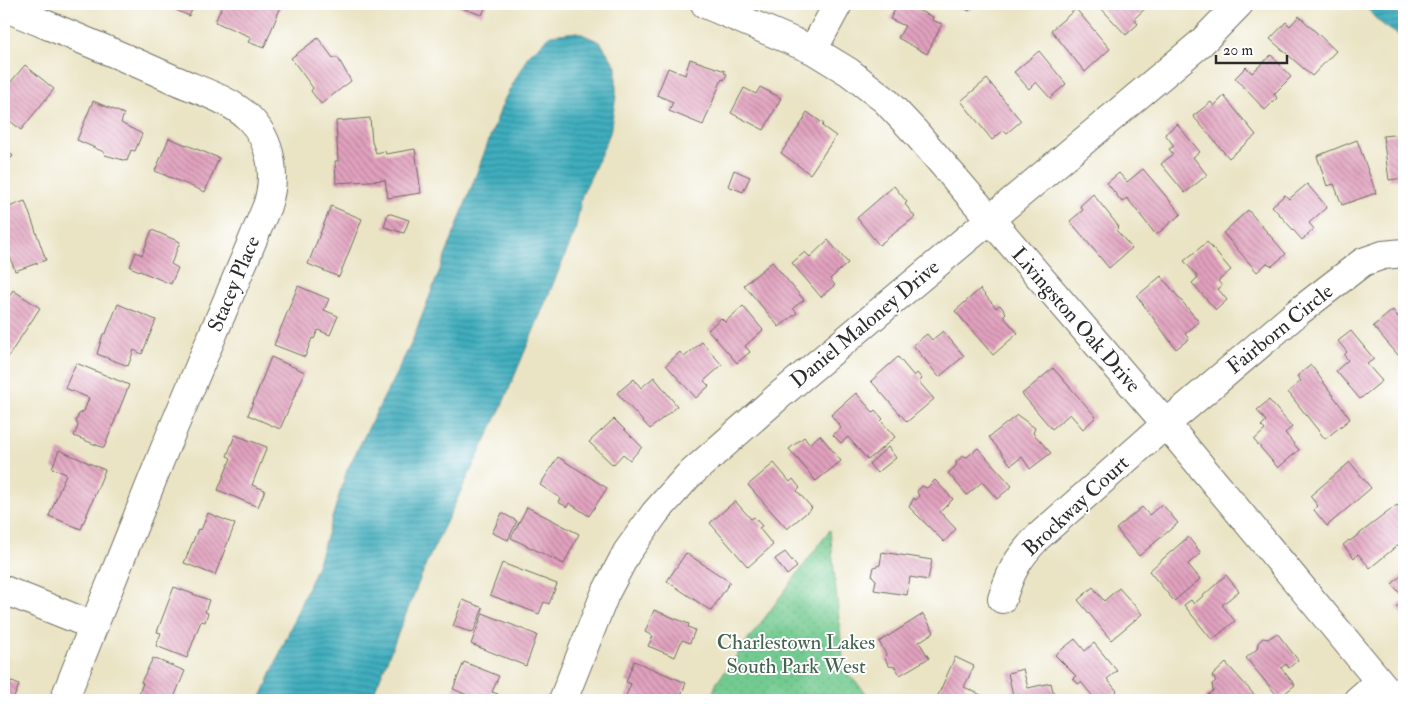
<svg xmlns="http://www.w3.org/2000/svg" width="1408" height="704" viewBox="0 0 1408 704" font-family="'IM FELL Double Pica',serif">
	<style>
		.green { fill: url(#green-dots); stroke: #4f7b5e }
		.water { fill: url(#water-rules); stroke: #356c74 }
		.building { fill: url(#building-back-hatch) }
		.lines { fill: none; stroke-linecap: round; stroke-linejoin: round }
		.minor-casing { stroke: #6e6c61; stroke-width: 30 }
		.minor { stroke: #fff; stroke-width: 28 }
		.labels { text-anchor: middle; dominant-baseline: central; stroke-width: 4; stroke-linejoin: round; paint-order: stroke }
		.street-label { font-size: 21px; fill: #2b2b2b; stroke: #fff }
		.park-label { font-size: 21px; fill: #44634f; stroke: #fff }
	</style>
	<defs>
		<pattern id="green-dots" width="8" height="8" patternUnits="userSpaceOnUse" patternTransform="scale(1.25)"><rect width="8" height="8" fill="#73cb91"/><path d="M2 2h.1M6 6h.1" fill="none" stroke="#64ae7d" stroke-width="1.8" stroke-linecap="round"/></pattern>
		<pattern id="water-rules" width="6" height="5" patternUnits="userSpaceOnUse" patternTransform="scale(1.25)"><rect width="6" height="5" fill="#3fadbd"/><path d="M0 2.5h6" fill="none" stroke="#358d9a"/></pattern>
		<pattern id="building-back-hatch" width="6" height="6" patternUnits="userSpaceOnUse" patternTransform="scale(1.25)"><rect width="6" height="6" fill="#e1a1be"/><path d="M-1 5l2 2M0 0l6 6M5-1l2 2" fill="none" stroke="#b7839b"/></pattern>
	</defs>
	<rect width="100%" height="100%" fill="#fff"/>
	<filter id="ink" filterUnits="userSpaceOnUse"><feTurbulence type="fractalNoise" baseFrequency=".02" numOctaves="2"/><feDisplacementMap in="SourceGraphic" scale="10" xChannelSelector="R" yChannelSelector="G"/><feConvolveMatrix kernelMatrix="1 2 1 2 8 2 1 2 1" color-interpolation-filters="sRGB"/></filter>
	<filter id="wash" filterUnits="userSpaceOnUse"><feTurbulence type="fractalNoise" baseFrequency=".0096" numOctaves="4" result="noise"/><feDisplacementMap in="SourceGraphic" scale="20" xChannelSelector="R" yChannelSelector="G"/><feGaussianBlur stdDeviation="1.12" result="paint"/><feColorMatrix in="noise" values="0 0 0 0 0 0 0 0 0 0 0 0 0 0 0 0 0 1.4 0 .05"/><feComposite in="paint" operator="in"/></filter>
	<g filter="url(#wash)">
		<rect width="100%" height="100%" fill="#eae4c5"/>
		<path class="green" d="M830,530L844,670L873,700H710L717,682Z"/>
		<path class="water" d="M1366,4H1404V38C1390,30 1372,20 1366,4Z
			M577,32L600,42L616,66V96L610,133L594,170L582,195L575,232L501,408L427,562L371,700H260L318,563L347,470L411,344L455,231L504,100L528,56L551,35Z"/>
		<g id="blocks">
			<path class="building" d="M170,4H195L189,16L169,7Z
				M223,4H282L264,48L248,42L251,37L215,22Z
				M450,4H487L482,15Z
				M898,4H904L933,17L932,20L942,24L927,54L898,38L905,26L890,19Z
				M956,4H973L969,11Z
				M1097,4H1150L1134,19L1138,24L1126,35Z
				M1076,9L1110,49L1085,72L1051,30Z
				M1299,16L1336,51L1312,76L1270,39L1286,22L1290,26Z
				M318,38L333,58H338L351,81L321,104L311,91L313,88L291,58Z
				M1039,51L1066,84L1050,98L1036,82L1029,89L1014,72Z
				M1271,55L1291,77L1274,94L1277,98L1265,110L1235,78L1246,67L1252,73Z
				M690,59L725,71L724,73L727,74L724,80L722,79L703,125L669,111L673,102L657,95L668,68L685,75Z
				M25,65L54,89L21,130L9,120L5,125L4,124V90Z
				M987,79L1021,121L1007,133L1004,130L992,140L961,101Z
				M760,87L781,98L764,130L731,113L744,88L756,94Z
				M1224,96L1256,135L1229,158L1193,116L1211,102L1214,106Z
				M93,101L124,114L121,123L142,134L135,151L131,150L127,161L105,155L104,152L77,140Z
				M807,112L824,124L822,126L836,136L810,174L781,153L805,118L804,117Z
				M370,118L372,142L376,153L385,151L386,154L415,149L421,193L388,198L385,180L336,183L335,161H338L336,121Z
				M1177,124L1200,152L1193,157L1207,175L1185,193L1161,164L1173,154L1169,149L1174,146L1165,134Z
				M1402,134V139H1404V178L1389,180L1383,136Z
				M169,138L219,158L205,192L155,171Z
				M1357,140L1376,193L1342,205L1334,184L1327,186L1317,156Z
				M4,147L13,156L4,165Z
				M1143,169L1181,214L1156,235L1127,198L1122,202L1107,183L1119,173L1127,182Z
				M734,170L750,177L743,192L728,186Z
				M1307,184L1327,207L1309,223L1314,229L1302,240L1272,206L1285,195L1289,199Z
				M894,186L907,202L905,204L915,217L879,245L857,218Z
				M1093,194L1119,227L1116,230L1132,248L1109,268L1070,221L1083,210L1080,206Z
				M25,201L46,260L15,271L4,240V209Z
				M331,206L362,219L339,277L308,264Z
				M1248,210L1286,254L1272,266L1267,263L1257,272L1223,233Z
				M388,213L409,220L404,233L384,227Z
				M152,230L180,242L171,264L178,268L171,284L130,267L136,252L142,255Z
				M828,240L848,263L830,279L835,285L821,297L792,263L805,252L810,257Z
				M1207,242L1231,270L1218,281L1222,286L1218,289L1227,300L1216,310L1192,283L1198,277L1184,261Z
				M772,262L804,300L793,308L797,313L779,327L744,285Z
				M1161,276L1199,322L1185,334L1189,339L1176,349L1137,296Z
				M298,286L329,299L324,310L338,316L330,335L318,330L314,339L312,338L305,357L274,345Z
				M980,289L996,308L1000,305L1006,313L1003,316L1018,333L993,355L955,311Z
				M13,290L40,308L6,360L4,358V304Z
				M118,304L156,320L142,354L134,350L128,366L97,354L103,334L106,333Z
				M743,306L763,330L745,346L750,352L737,363L708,330L721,318L725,322Z
				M1393,310L1398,317L1404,312V350L1398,355L1373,326Z
				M943,331L964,356L939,377L913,345L927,334L932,340Z
				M1351,331L1374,359L1367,364L1382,381L1360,399L1336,371L1348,360L1344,355L1347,352L1338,341Z
				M702,342L722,365L704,381L709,386L696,398L666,365L680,352L684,357Z
				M271,357L305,372L280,429L248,415Z
				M898,357L914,376L917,373L922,379L919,382L934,399L907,422L871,381Z
				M76,363L129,385L104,448L74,436L78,426L76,421L79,414L84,411L89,398L65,388Z
				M1311,365L1350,419L1325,439L1288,392L1301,381L1297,376Z
				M1053,368L1096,417L1083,429L1070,414L1052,429L1022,394Z
				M654,377L677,406L650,429L617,393L634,379L641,388Z
				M856,393L873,412L875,410L883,419L881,421L895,437L868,460L848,437L841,443L833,435L841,428L831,415Z
				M1269,400L1292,427L1285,433L1299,450L1278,468L1254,440L1265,430L1261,426L1266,421L1257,410Z
				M1017,415L1035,428L1033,433L1051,453L1030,469L1022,457L1011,465L989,437Z
				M614,419L642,447L630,460L623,454L613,465L589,442Z
				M235,435L267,447L252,485L265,490L258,507L218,490L231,458L227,456Z
				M820,435L841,461L816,481L789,449L804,437L809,444Z
				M888,447L896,458L877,473L869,464Z
				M978,448L1012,486L997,499L982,482L967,495L948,473L956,466V462L963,456L967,457Z
				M59,450L105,470L81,529L49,516L66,474L52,468Z
				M558,457L607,488L589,516L569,503L567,507L558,502L560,498L540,485Z
				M1350,462L1371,488L1327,526L1314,510L1318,506L1310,496Z
				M774,463L790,482L793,479L800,488L797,491L812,508L787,529L748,485Z
				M935,480L953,499L940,512L956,529L944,542L909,507L914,498L916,500L919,496L917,491L922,486L927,488Z
				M735,501L751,519L754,517L762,526L759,528L773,545L748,567L710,523Z
				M1162,504L1178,523L1139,556L1116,529L1142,507L1149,515Z
				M1397,505L1404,513V540L1370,568L1358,554L1354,558L1343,545L1349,540L1350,541Z
				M527,507L579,534L564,564L511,538Z
				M208,513L235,524L215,575L184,563L198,529L201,530Z
				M502,513L517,521L508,540L492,533Z
				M1188,537L1201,553L1188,564L1200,579L1174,601L1149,571Z
				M785,552L797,567L787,575L775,559Z
				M882,552L932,560L928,580L910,577L907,595L874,590L876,580L872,576L874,567L880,565Z
				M686,553L730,582L711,611L667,581Z
				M502,563L557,584L549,604L544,602L539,614L490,595Z
				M1404,573V598L1392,584Z
				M1226,575L1239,591L1222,605L1235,621L1212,640L1184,605L1191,600L1194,604Z
				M174,587L209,600L205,612L208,613L205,622L201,621L187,658L156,646L161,633L157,632Z
				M1093,587L1104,601L1119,588L1142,614L1111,640L1078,600Z
				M463,600L483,608L473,633L453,626Z
				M1404,600V616L1396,607Z
				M654,610L689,624L688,627L695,630L690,643L682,640L675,657L648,646L653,636L645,632Z
				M483,613L537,635L526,666L471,644Z
				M923,614L934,632L919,642L929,658L900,675L895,667L889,666L885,659L886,654L879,642Z
				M1277,633L1298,660L1289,668L1286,664L1281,668L1295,685L1279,698L1246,658L1257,649L1258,643L1263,638L1268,639Z
				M1075,639L1085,651L1094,643L1117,671L1107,679L1117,691L1105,700H1096L1081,682L1078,684L1073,678L1076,676L1055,655Z
				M955,657L974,666L964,687L981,695L978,700H936Z
				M153,658L185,671L173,700H139L137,699L143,683L141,682Z
				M634,661L686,683L679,700H631L625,698L631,684L626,682Z
				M464,662L499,676L492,692L498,694L496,699L500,700H473L474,698L453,689Z
				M1226,663L1259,700H1208L1205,697L1213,691L1212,684L1216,681L1212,676Z
				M1023,669L1028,688L1051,683L1055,700H1014L1008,673Z
				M4,678L19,685L13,700H4Z"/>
		</g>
	</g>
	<g filter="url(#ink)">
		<use href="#blocks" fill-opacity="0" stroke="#6e6c61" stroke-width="1"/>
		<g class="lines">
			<defs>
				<path id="minor" d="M705,4L813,50L849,72L885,100L916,133L1166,424L1395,700
					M4,7C61,31 118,54 175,80C200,91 229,99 249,118C272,141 277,176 267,206L165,448L64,700
					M813,50L838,4
					M4,590L94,626
					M1002,599C1011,571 1017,559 1038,537L1166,424L1298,312L1363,262L1383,255L1404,253
					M563,700L605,594L627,552L655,513L687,477L780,395L1201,43L1239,4
					M1358,700L1379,682"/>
			</defs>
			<use href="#minor" class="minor-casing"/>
			<use href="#minor" class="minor"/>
		</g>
	</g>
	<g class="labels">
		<g class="street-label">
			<text transform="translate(234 284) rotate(-67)">Stacey Place</text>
			<text transform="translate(1076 320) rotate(49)">Livingston Oak Drive</text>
			<text transform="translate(865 324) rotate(-40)">Daniel Maloney Drive</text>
			<text transform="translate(1280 329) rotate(-39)">Fairborn Circle</text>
			<text transform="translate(1076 506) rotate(-43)">Brockway Court</text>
		</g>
		<g class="park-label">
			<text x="796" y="642">Charlestown Lakes<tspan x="796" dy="24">South Park West</tspan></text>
		</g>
	</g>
	<rect width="1408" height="704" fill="none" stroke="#fff" stroke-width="20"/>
	<path d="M1216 55v8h71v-8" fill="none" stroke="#2b2b2b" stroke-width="2.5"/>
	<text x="1223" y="55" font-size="15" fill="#2b2b2b" stroke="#ffffff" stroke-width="4" paint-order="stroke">20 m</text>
</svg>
